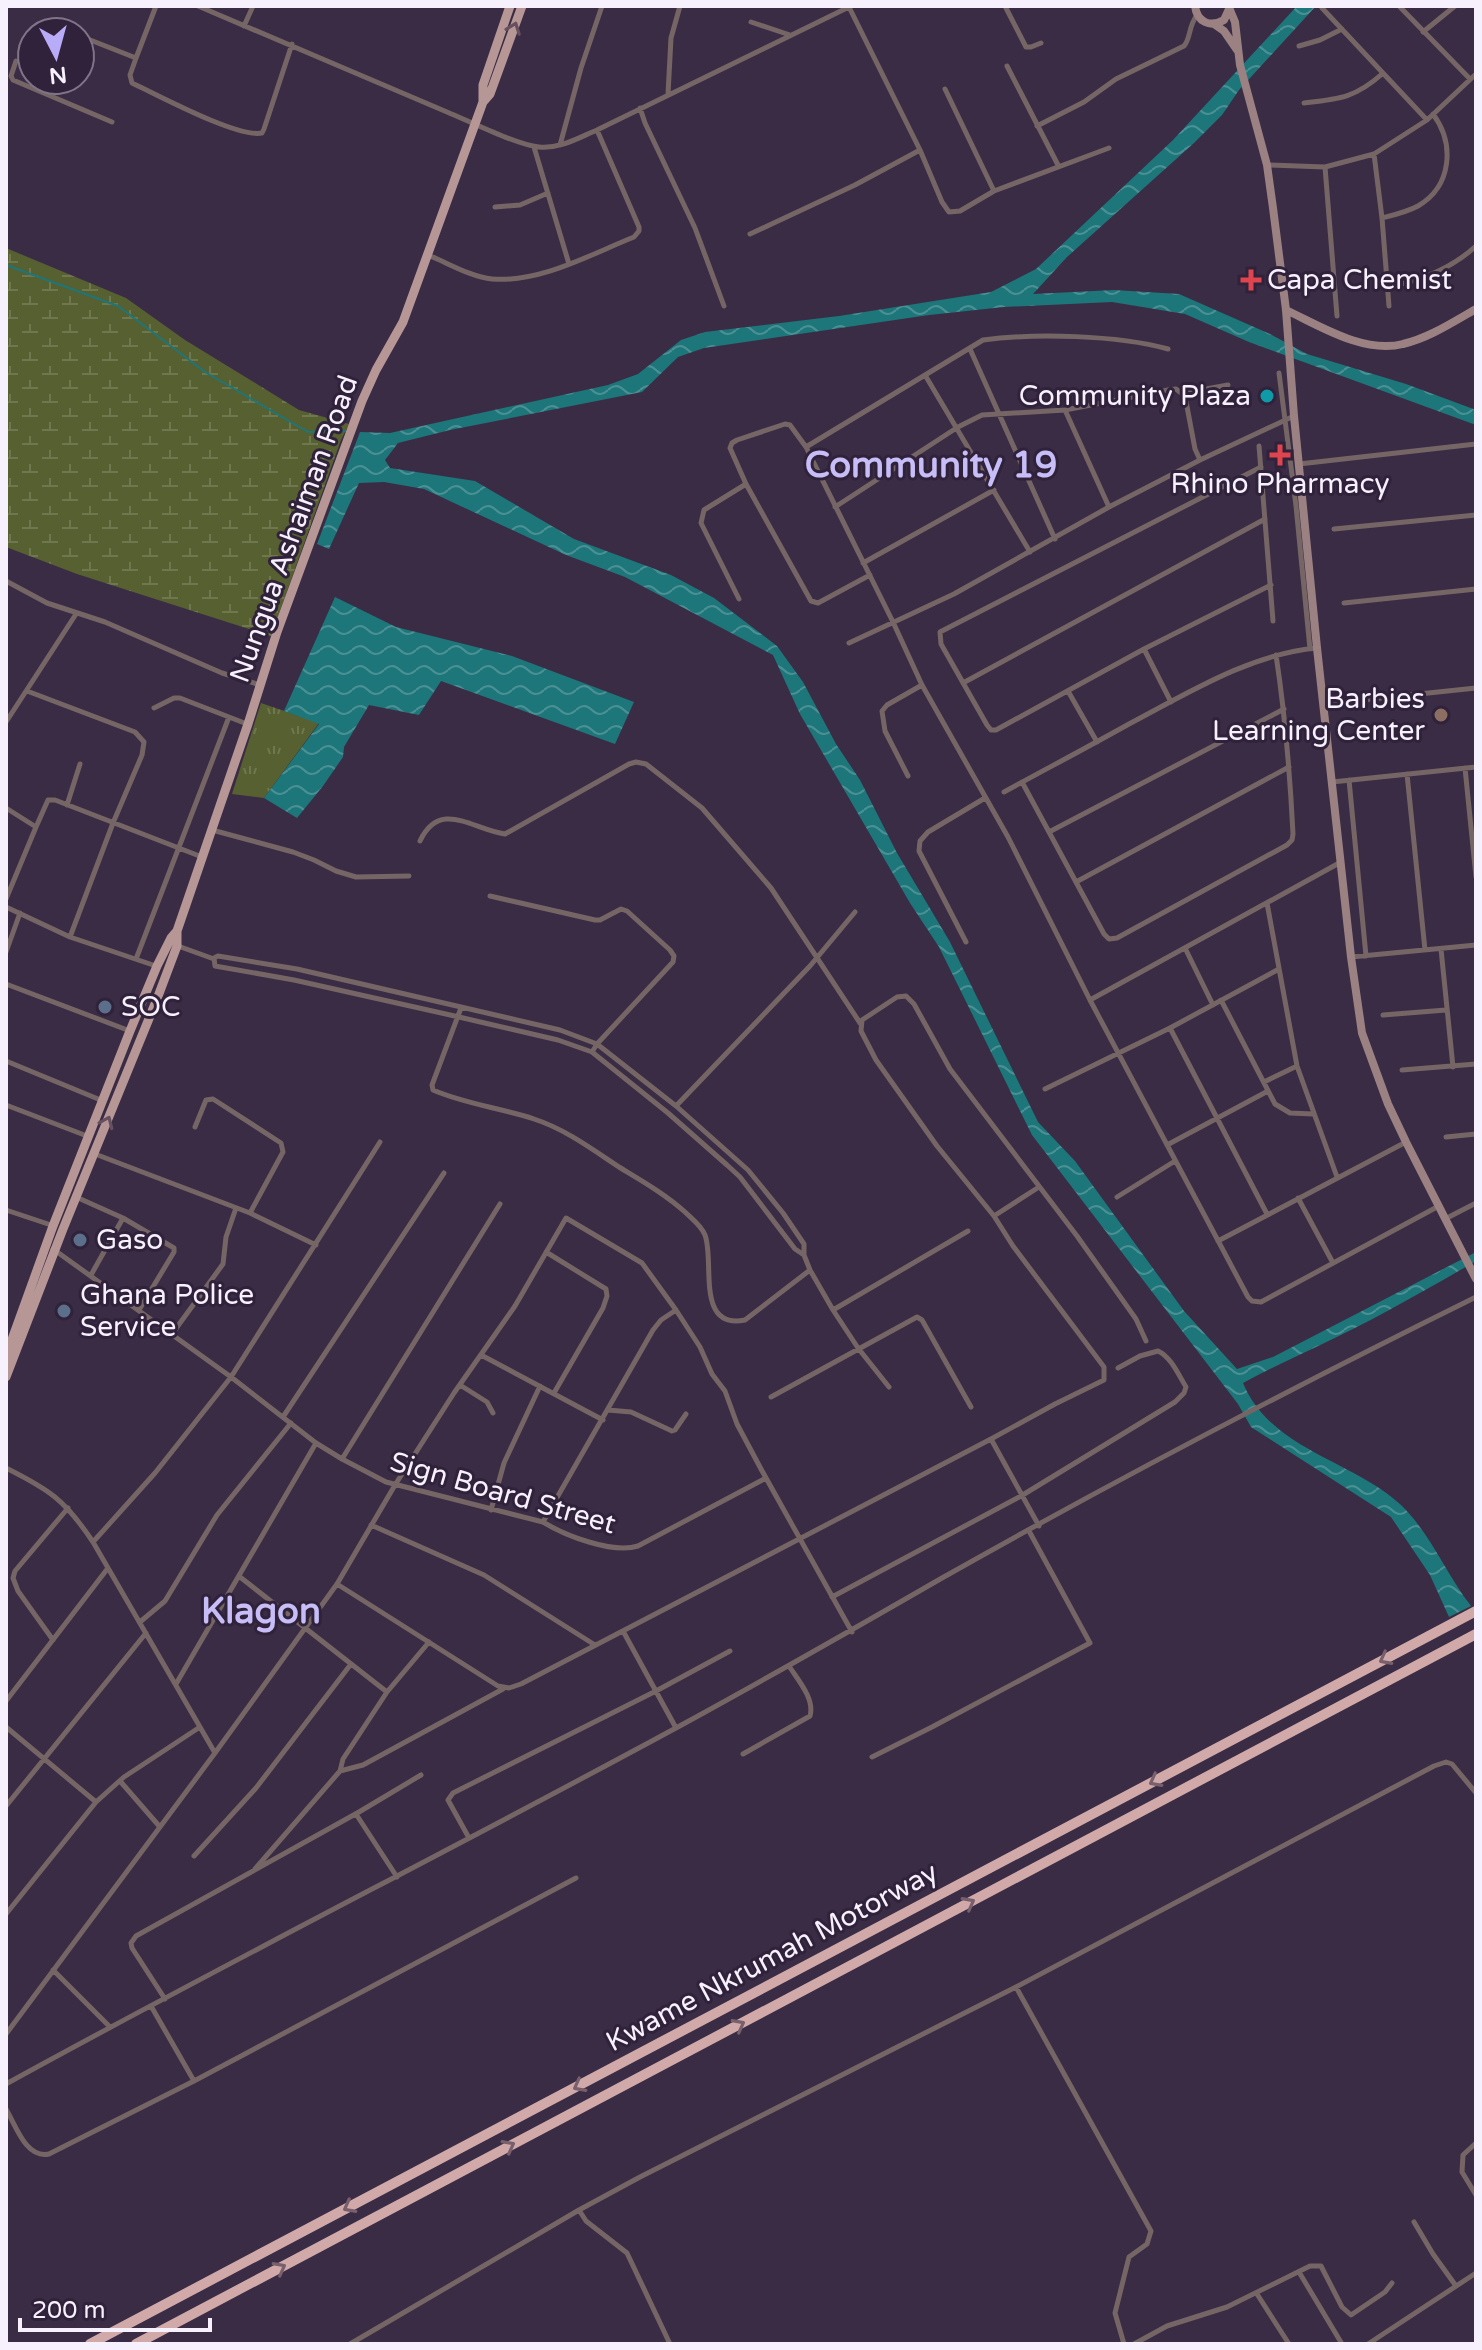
<svg xmlns="http://www.w3.org/2000/svg" width="1482" height="2350" viewBox="0 0 1482 2350" font-family="'Varela Round',sans-serif">
	<style>
		.grass { fill: url(#grass-tufts) }
		.wetland { fill: url(#wetland-marsh) }
		.water { fill: url(#water-waves) }
		.lines { fill: none; stroke-linecap: round; stroke-linejoin: round }
		.stream { stroke: #1d7679; stroke-width: 2 }
		.street { stroke: #766565; stroke-width: 5 }
		.secondary { stroke: #9b8181; stroke-width: 8 }
		.primary { stroke: #b79696; stroke-width: 9 }
		.highway { stroke: #d1a9a9; stroke-width: 10 }
		.oneway { stroke: #66505f }
		.oneway2 { stroke: #785f6c }
		.health-dot { fill: #e0444e; stroke: #30223b; stroke-width: 3 }
		.culture-dot { fill: #0f9aa8; stroke: #30223b; stroke-width: 3 }
		.education-dot { fill: #8d6e63; stroke: #30223b; stroke-width: 3 }
		.service-dot { fill: #5c6f8a; stroke: #30223b; stroke-width: 3 }
		.labels { text-anchor: middle; dominant-baseline: central; stroke-width: 6; stroke-linejoin: round; paint-order: stroke }
		.poi-label { font-size: 28px; fill: #f7f0fd; stroke: #30223b; text-anchor: start }
		.street-label { font-size: 28px; fill: #f7f0fd; stroke: #30223b }
		.district-label { font-size: 36px; font-weight: bold; fill: #c7bef7; stroke: #30223b }
	</style>
	<defs>
		<pattern id="grass-tufts" width="24" height="20" patternUnits="userSpaceOnUse" patternTransform="scale(2)"><rect width="24" height="20" fill="#576030"/><path d="M3 7l-1-3M5 7V3M7 7l1-3M15 17l-1-3M17 17v-4M19 17l1-3" fill="none" stroke="#70774f"/></pattern>
		<pattern id="wetland-marsh" width="20" height="14" patternUnits="userSpaceOnUse" patternTransform="scale(2)"><rect width="20" height="14" fill="#576030"/><path d="M1 5h8M5 5V1M11 12h8M15 12V8" fill="none" stroke="#70774f"/></pattern>
		<pattern id="water-waves" width="16" height="10" patternUnits="userSpaceOnUse" patternTransform="scale(2)"><rect width="16" height="10" fill="#1d7679"/><path d="M0 5q4-4 8 0t8 0" fill="none" stroke="#4a9094"/></pattern>
	</defs>
	<rect width="100%" height="100%" fill="#3a2c45"/>
	<path class="grass" d="M261,703L319,723L264,798L232,794Z"/>
	<path class="wetland" d="M6,248L126,298L185,340L299,410L349,424L341,440L271,636L77,574L6,547Z"/>
	<path class="water" d="M1297,6H1316L1239,90L1222,115L1194,143L1067,257L1033,294L1114,290L1179,294L1270,334L1307,354L1406,384L1476,410V425L1249,342L1185,314L1112,302L1004,307L929,315L704,348L678,357L642,392L450,430L398,443L385,460L390,468L475,481L574,539L671,575L714,598L777,646L803,682L836,744L860,780L897,853L950,942L1038,1122L1075,1161L1184,1311L1237,1369L1273,1357L1476,1252V1261C1424,1291 1370,1322 1316,1347C1291,1359 1267,1370 1243,1383C1271,1450 1352,1460 1401,1505C1431,1534 1446,1574 1471,1606L1449,1617L1430,1575L1391,1517L1251,1427L1238,1404L1032,1135L939,947L910,903L800,714L773,655L625,577L566,555L424,489L384,482L359,483L329,549L317,544L360,432L390,433L608,385L638,374L681,340L705,332L839,316L991,292L1036,269L1173,140Z
		M335,597L396,627L512,656L634,702L615,744L441,681L419,715L369,705L344,747L343,757L323,786L297,818L264,798L319,724L284,711Z"/>
	<g class="lines">
		<path class="stream" d="M6,265L118,306L205,372L308,432L345,431"/>
		<path class="street" d="M198,6C281,41 364,77 447,112C469,121 517,145 539,147C560,149 578,138 597,130L851,6
			M1005,6L1026,47H1031L1041,43
			M1399,6L1470,79
			M849,7L920,150L942,202L949,212L960,211L994,191L1109,148
			M1322,8L1427,120
			M751,22L790,35
			M47,26L71,32
			M244,26L253,6
			M1423,32L1455,6
			M80,36L136,58L130,75L132,83C158,95 237,138 262,133L264,129L292,44
			M1299,46L1320,40L1342,29
			M136,58L156,6
			M16,61L11,76L13,80L112,122
			M1007,66L1058,165
			M945,89L994,191
			M668,94L671,38L680,6
			M1304,103C1339,99 1355,98 1382,74
			M640,108L645,123L695,228L724,306
			M1037,126L1084,102L1116,79L1184,46C1191,38 1188,27 1197,15
			M560,145L581,68L602,6
			M534,147L569,264
			M1374,154L1382,218L1389,306
			M1267,165L1325,167L1374,154L1427,120L1476,74
			M1325,167L1337,316
			M495,207L520,205L548,193
			M1382,218C1394,215 1407,212 1418,206C1452,186 1455,144 1433,114
			M750,234L855,185L920,150
			M428,255C448,263 471,277 492,279C541,283 591,254 634,237L639,231V227L597,130
			M1387,287C1420,281 1451,269 1476,246
			M970,349L1055,539
			M1279,373L1296,506L1310,649
			M925,375L1030,552
			M1184,393L1228,385
			M1065,410L1109,507
			M1259,446L1273,621
			M806,447L790,425L785,424L737,440L732,443L730,448L746,484L811,601L818,603L870,575
			M1299,464L1476,444
			M1261,467L940,632L941,644L987,725L991,730H996L1144,649L1271,585
			M835,507L958,427L982,415L1065,410L1168,390L1176,389L1185,396L1195,449L1200,460
			M1334,529L1476,515
			M863,563L994,490
			M6,581L47,603L105,622L222,673L260,685
			M739,599L701,523L704,510L746,484
			M1344,603L1476,589
			M849,643L954,594L1109,507L1200,460L1294,416
			M1144,649L1171,702
			M963,683L1265,519
			M27,691L135,732L144,742L142,755L113,823L70,937
			M1068,691L1097,742
			M1324,704L1476,688
			M154,708L174,698H180L247,724
			M6,722L76,614
			M1465,768L1476,877
			M1407,774L1425,950
			M908,776L885,731L882,711L887,705L922,685
			M1349,780L1366,956
			M1022,782L1104,934L1109,939L1117,938L1287,845L1292,840L1293,834C1290,774 1285,714 1276,655
			M1332,782L1476,767
			M1004,792C1046,769 1088,747 1129,724C1188,693 1250,654 1317,648
			M67,805L80,764
			M6,808L36,827L6,899
			M36,827L48,800H55L202,857
			M212,830L293,852L314,860L336,871L356,877L409,876
			M1049,832L1284,709
			M420,841C440,799 472,829 505,834L629,764L636,762L646,764L702,808L771,888L860,1023
			M1341,862L1090,1000L1248,1297L1252,1301L1261,1302L1437,1207
			M1076,882L1289,767
			M490,896L595,920H600L621,909L627,911L670,950L674,956L673,962L597,1044L592,1052
			M1267,903L1297,1066L1337,1177
			M6,907L70,937L156,966
			M966,942L919,851L920,841L928,832L985,798
			M178,946L214,959
			M1185,948L1213,1005
			M1441,949L1453,1067
			M6,952L20,913
			M1351,957L1476,945
			M136,959L229,717
			M6,984L130,1031
			M1090,1000L1008,837L922,685L893,622L806,447L983,340C1035,333 1117,335 1168,349
			M1221,1000L1275,1104L1290,1113L1313,1114
			M461,1008L432,1085L433,1090C465,1104 501,1108 534,1119C565,1129 592,1149 619,1167C642,1181 665,1194 685,1212C692,1219 701,1225 705,1235C715,1261 695,1330 745,1320L810,1270
			M1383,1015L1446,1010
			M1170,1028L1267,1214
			M6,1061L103,1101
			M1402,1070L1476,1064
			M1264,1082L1297,1066
			M1045,1089L1170,1028L1279,969
			M6,1105L87,1136
			M676,1106L810,966L855,912
			M195,1127L206,1100L213,1099L281,1143L283,1152L250,1213
			M1446,1137L1476,1134
			M1167,1145L1268,1091
			M95,1154L250,1213L316,1245
			M76,1197L123,1218L174,1248V1252L139,1310
			M1117,1197L1175,1161
			M1298,1198L1333,1263
			M6,1210L54,1226
			M994,1216L1039,1187
			M1445,1219L1476,1203
			M1218,1241L1406,1142
			M53,1249L231,1377L316,1443L342,1459L386,1482L543,1522C566,1536 613,1554 638,1546L766,1478
			M546,1252L606,1289L607,1296L603,1308L554,1393
			M804,1255L795,1249L740,1177L727,1165L668,1113L592,1052L558,1040L459,1017L294,980L215,966L214,958L218,956L297,969L560,1030L597,1044L676,1106L748,1170L783,1213L804,1244V1255L810,1270L833,1310L858,1348L889,1387
			M91,1275L123,1218
			M833,1310L968,1231
			M172,1334L223,1264L226,1237L236,1208
			M481,1355L603,1420
			M460,1385L487,1402L493,1413
			M771,1397L917,1317L922,1320L971,1407
			M608,1410L631,1412L672,1431L675,1430L686,1414
			M283,1417L444,1173
			M991,1439L1039,1526
			M342,1459L500,1204
			M6,1468C50,1490 65,1500 93,1542L215,1753
			M491,1510L504,1463L540,1386
			M543,1522L653,1330L661,1320L676,1310L700,1347L712,1374L725,1391L737,1424L761,1469L852,1632
			M371,1525L484,1575L595,1645
			M93,1542L155,1473L231,1377L380,1142
			M240,1577L387,1692
			M337,1584L498,1686L509,1688L521,1684L991,1439L1055,1404L1104,1380V1367L1013,1246L994,1216L937,1146L876,1060L861,1031L862,1020L897,997L906,996L914,1004L950,1069L1077,1236L1136,1319L1146,1341
			M832,1597L1021,1496L1175,1402L1184,1393L1186,1387C1178,1374 1171,1357 1158,1351L1140,1356L1118,1368
			M140,1622L165,1601L217,1515L291,1423
			M623,1631L676,1728
			M53,1640L18,1591L13,1578L15,1571L68,1508
			M176,1684L316,1443
			M6,1701L108,1568
			M6,1727L96,1802
			M743,1754L810,1716C815,1699 798,1680 789,1666
			M872,1757L932,1727L1090,1643L1029,1531
			M340,1771L363,1765L503,1689
			M120,1781L160,1827
			M6,1806L146,1633
			M356,1814L397,1877
			M469,1838L448,1800L453,1793L656,1691L730,1651
			M194,1856L256,1788L351,1664
			M255,1869L340,1771L343,1759L387,1692L429,1642
			M6,1914L96,1802L124,1777L200,1727
			M53,1970L110,2027
			M1016,1987L1151,2231L1147,2244L1129,2257L1115,2313L1124,2344
			M165,1999L132,1948L131,1943L136,1936L359,1812L421,1775
			M151,2006L194,2081
			M6,2034L215,1753L337,1584L395,1485L454,1393L515,1306L566,1218L642,1263L676,1310
			M6,2084C231,1960 461,1845 687,1722C773,1675 857,1627 942,1578C1117,1479 1296,1386 1476,1297
			M6,2109C16,2126 26,2159 49,2154L194,2081L576,1878
			M1476,2143L1463,2155L1462,2172L1476,2195
			M579,2210L586,2221L627,2253L670,2344
			M1414,2222L1433,2254L1456,2286
			M1299,2272L1342,2344
			M1257,2294L1289,2344
			M350,2344L579,2210L640,2177L1016,1987L1434,1766L1446,1762L1452,1764L1476,1793
			M1134,2344L1167,2326L1227,2307L1310,2266H1321L1342,2307L1351,2315L1385,2292L1392,2283
			M1368,2344L1476,2273"/>
		<path class="secondary" d="M1195,6C1197,22 1210,28 1224,20L1230,7
			M1230,10L1235,22L1240,65L1267,165L1273,208L1286,310L1294,416L1317,648L1351,957L1362,1033L1388,1104L1406,1142L1476,1279
			M1214,24L1224,31L1237,50
			M1286,310C1320,326 1364,354 1403,344C1429,338 1453,322 1476,309"/>
		<path class="primary" d="M483,102V85L510,6
			M6,1356L53,1226L130,1031L157,966L171,938L177,931
			M6,1377L63,1229L157,999L177,946V931L248,724L277,632L362,401L376,370L403,322L483,102L490,94L522,6"/>
		<path class="highway" d="M90,2344L1476,1611
			M136,2344L1476,1634"/>
	</g>
	<defs><path id="oneway-chevron" d="M-2-3.5L2.5 0L-2 3.5" fill="none" stroke-width="1.6" stroke-linecap="round" stroke-linejoin="round" transform="scale(2)"/></defs>
	<g class="oneway">
		<use href="#oneway-chevron" transform="translate(514 28) rotate(-70)"/>
		<use href="#oneway-chevron" transform="translate(107 1122) rotate(-66)"/>
	</g>
	<g class="oneway2">
		<use href="#oneway-chevron" transform="translate(1385 1659) rotate(152)"/>
		<use href="#oneway-chevron" transform="translate(1155 1781) rotate(152)"/>
		<use href="#oneway-chevron" transform="translate(969 1903) rotate(-28)"/>
		<use href="#oneway-chevron" transform="translate(739 2025) rotate(-28)"/>
		<use href="#oneway-chevron" transform="translate(579 2086) rotate(152)"/>
		<use href="#oneway-chevron" transform="translate(509 2146) rotate(-28)"/>
		<use href="#oneway-chevron" transform="translate(349 2207) rotate(152)"/>
		<use href="#oneway-chevron" transform="translate(280 2268) rotate(-28)"/>
	</g>
	<g class="health-dot">
		<path d="M1247 268h8v8h8v8h-8v8h-8v-8h-8v-8h8z"/>
		<path d="M1276 443h8v8h8v8h-8v8h-8v-8h-8v-8h8z"/>
	</g>
	<circle class="culture-dot" cx="1267" cy="396" r="8"/>
	<circle class="education-dot" cx="1441" cy="715" r="8"/>
	<g class="service-dot">
		<circle cx="105" cy="1007" r="8"/>
		<circle cx="80" cy="1240" r="8"/>
		<circle cx="64" cy="1311" r="8"/>
	</g>
	<g class="labels">
		<g class="poi-label">
			<text x="1267" y="280">Capa Chemist</text>
			<text x="1251" y="396" text-anchor="end">Community Plaza</text>
			<text x="1280" y="484" text-anchor="middle">Rhino Pharmacy</text>
			<text x="1425" y="699" text-anchor="end">Barbies<tspan x="1425" dy="32">Learning Center</tspan></text>
			<text x="121" y="1007">SOC</text>
			<text x="96" y="1240">Gaso</text>
			<text x="80" y="1295">Ghana Police<tspan x="80" dy="32">Service</tspan></text>
		</g>
		<g class="street-label">
			<text transform="translate(294 529) rotate(-70)">Nungua Ashaiman Road</text>
			<text transform="translate(503 1493) rotate(16)">Sign Board Street</text>
			<text transform="translate(772 1957) rotate(-28)">Kwame Nkrumah Motorway</text>
		</g>
		<g class="district-label">
			<text x="931" y="465">Community 19</text>
			<text x="261" y="1611">Klagon</text>
		</g>
	</g>
	<rect width="1482" height="2350" fill="none" stroke="#f7f0fd" stroke-width="16"/>
	<g transform="translate(56 56) rotate(174)"><circle r="38" fill="#30223b" stroke="#807489" stroke-width="2"/>
	<path d="M0-6L14 30L0 20L-14 30Z" fill="#b8abf7"/>
	<text y="-12" font-size="22" font-weight="bold" text-anchor="middle" fill="#f7f0fd">N</text>
	</g>
	<path d="M20 2318v12h190v-12" fill="none" stroke="#f7f0fd" stroke-width="4"/>
	<text x="32" y="2318" font-size="24" fill="#f7f0fd" stroke="#30223b" stroke-width="6" paint-order="stroke">200 m</text>
</svg>
